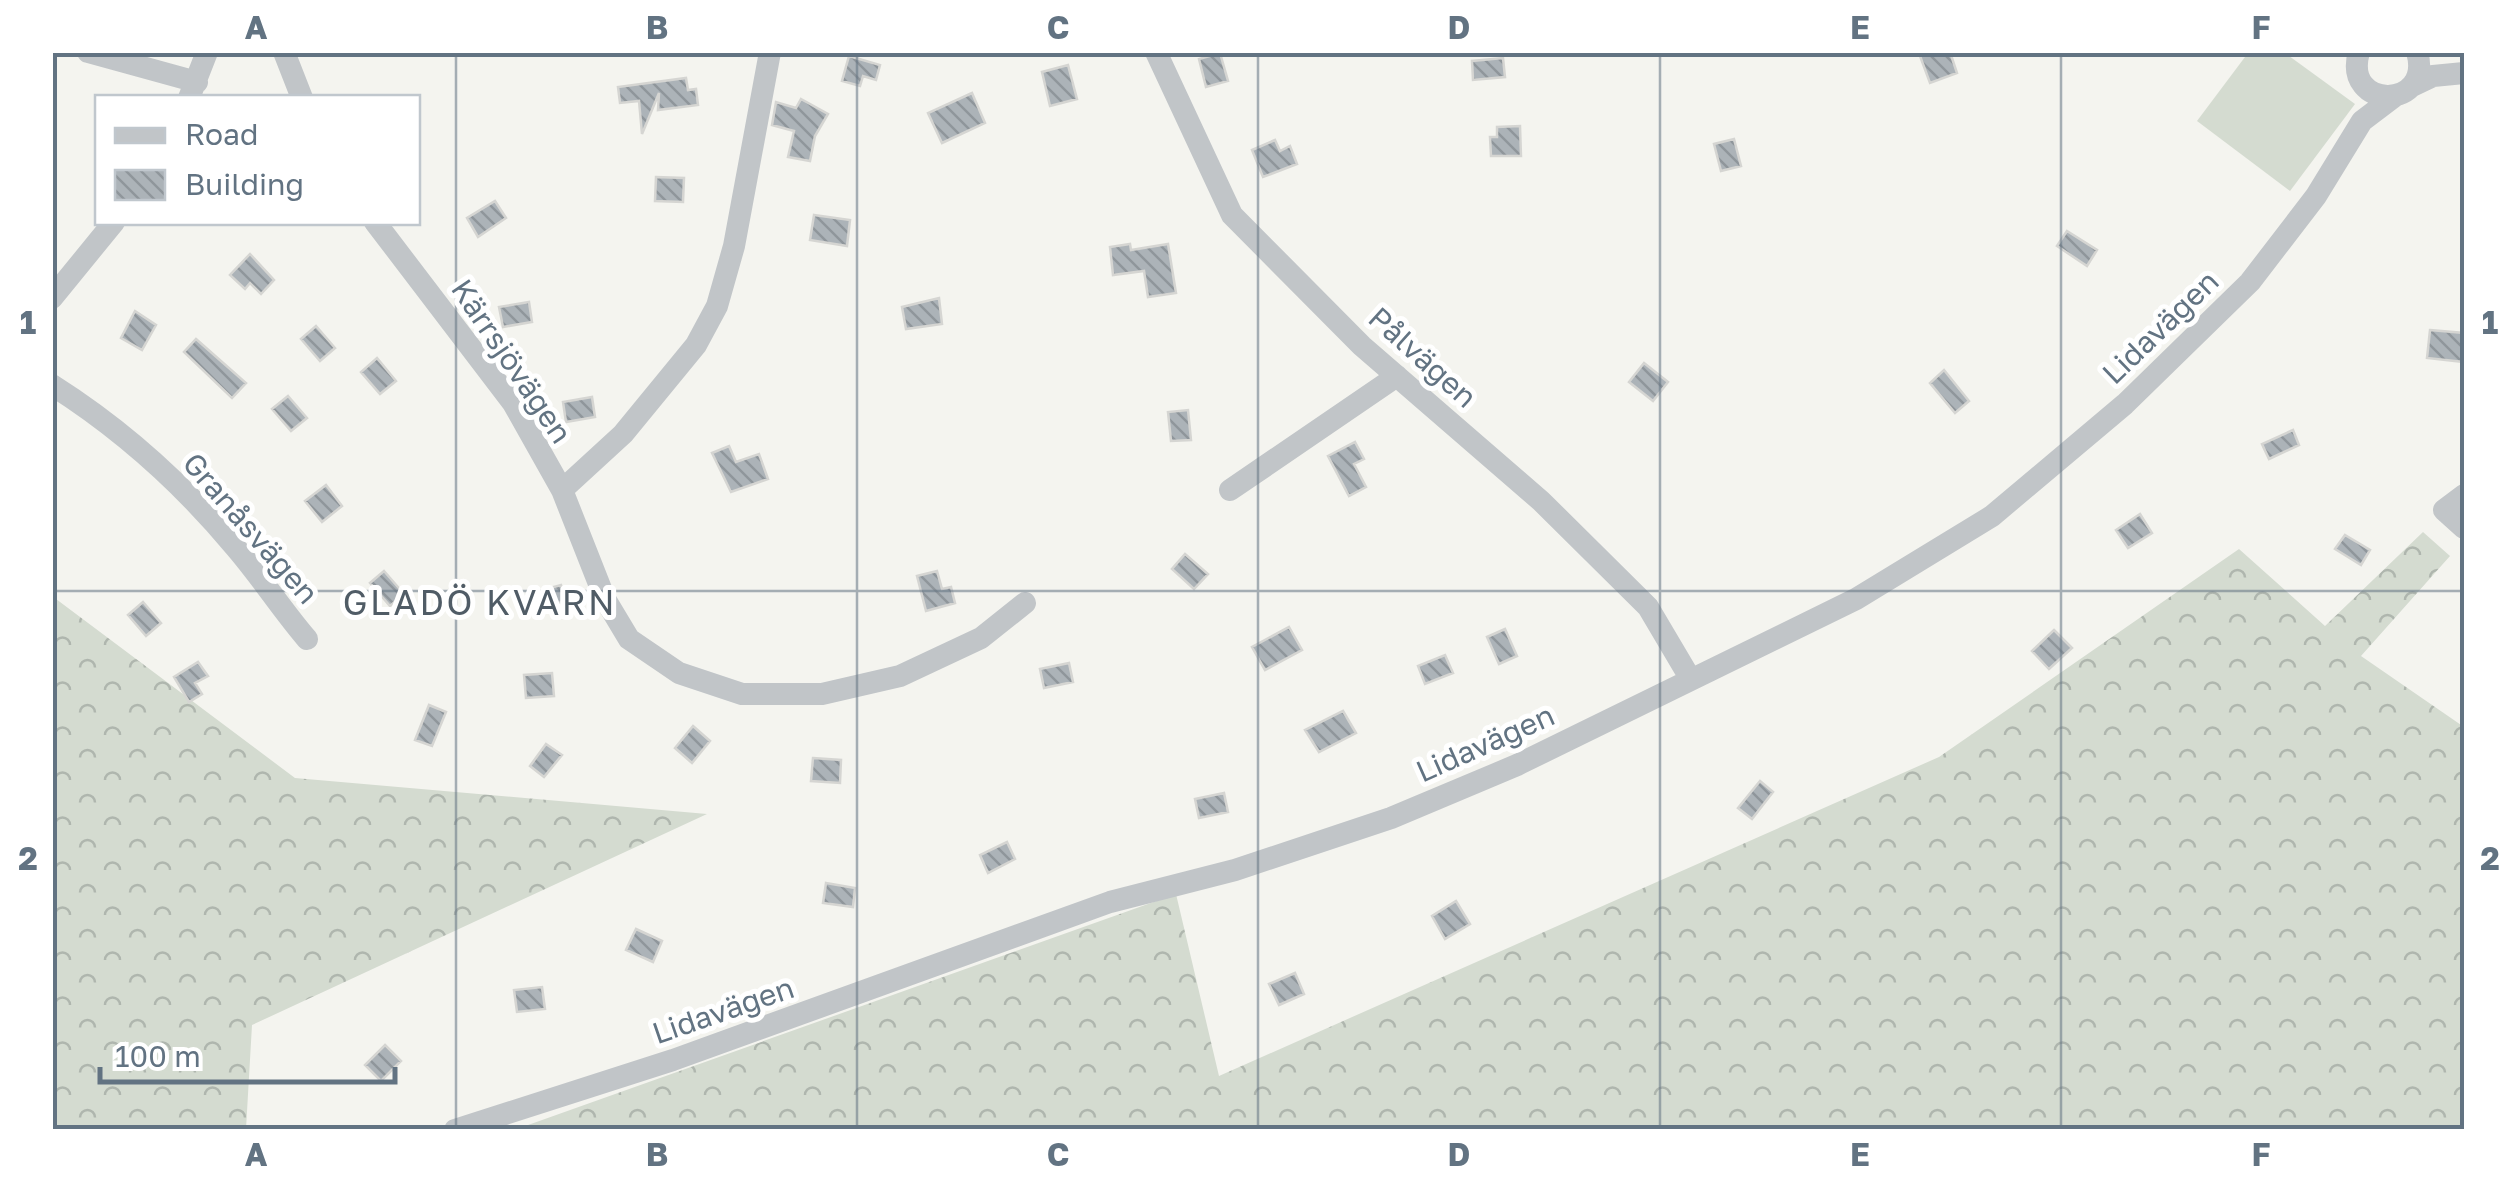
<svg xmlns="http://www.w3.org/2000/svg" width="2517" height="1182" viewBox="0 0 2517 1182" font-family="'Golos Text',sans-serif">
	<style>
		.forest { fill: url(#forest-crowns) }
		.pitch { fill: #d4dbd0 }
		.building { fill: url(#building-back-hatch); stroke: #d5d5d2; stroke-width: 2.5 }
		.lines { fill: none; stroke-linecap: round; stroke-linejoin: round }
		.minor { stroke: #c1c5c8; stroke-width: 22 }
		.grid { fill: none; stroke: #627382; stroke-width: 2.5; stroke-opacity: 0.55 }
		.labels { text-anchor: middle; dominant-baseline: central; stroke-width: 10; stroke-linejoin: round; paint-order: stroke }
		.street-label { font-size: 30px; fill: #627382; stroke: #fff }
		.quarter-label { font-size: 35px; letter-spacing: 2.5px; fill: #505c66; stroke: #fff }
		.neatline { fill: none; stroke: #627382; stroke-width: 4 }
		.grid-label { font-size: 32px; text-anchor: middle; font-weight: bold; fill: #627382 }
	</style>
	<defs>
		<pattern id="forest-crowns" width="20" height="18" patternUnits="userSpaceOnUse" patternTransform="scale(2.5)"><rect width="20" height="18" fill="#d4dbd0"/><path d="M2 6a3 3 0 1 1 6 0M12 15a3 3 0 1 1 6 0" fill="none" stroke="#afb6ae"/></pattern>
		<pattern id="building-back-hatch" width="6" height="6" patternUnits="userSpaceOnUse" patternTransform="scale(2.5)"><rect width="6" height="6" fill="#acb3b8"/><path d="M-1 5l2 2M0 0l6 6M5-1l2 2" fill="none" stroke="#8f969b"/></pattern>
	</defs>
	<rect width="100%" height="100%" fill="#f4f4ef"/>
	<path class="forest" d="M2423,532L2450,556L2361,656L2464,727V1129L514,1130L1176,894L1219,1076L1939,757L2239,549L2325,626Z
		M52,596L295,778L707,814L252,1025L246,1129H53Z"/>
	<path class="pitch" d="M2248,53H2285L2355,104L2290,191L2197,121Z"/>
	<path class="building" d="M1930,52H1950L1957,73L1930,83L1920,56Z
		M1220,53L1228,81L1206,87L1199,59Z
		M849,56L880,65L876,80L863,76L860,86L842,81Z
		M1503,58L1505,77L1473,80L1472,61Z
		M1068,65L1077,99L1050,106L1042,72Z
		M686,78L688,90L696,89L698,105L658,110L659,93L642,134L639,101L620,103L618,87Z
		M972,93L985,123L942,143L928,113Z
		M801,99L828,114L815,136L810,161L788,157L794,131L772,125L776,102L796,108Z
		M1520,126L1521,156H1491L1490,137H1497V127Z
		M1734,139L1741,166L1721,171L1714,144Z
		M1275,140L1280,151L1290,146L1297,164L1263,177L1252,150Z
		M656,177L684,178L683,202L655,201Z
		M495,201L506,218L478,237L467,218Z
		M814,215L850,220L847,246L810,240Z
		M2067,231L2097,250L2087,266L2057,246Z
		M1130,244L1131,250L1168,244L1176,293L1148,297L1144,271L1113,275L1110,247Z
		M250,254L274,280L261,294L250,283L245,289L230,275Z
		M939,298L942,324L906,329L902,307Z
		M529,302L532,322L503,327L499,307Z
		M135,311L156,325L142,350L121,338Z
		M316,326L335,348L320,361L301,339Z
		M2430,330L2464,333V362L2427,358Z
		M196,339L246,383L232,398L184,352Z
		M377,358L396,381L380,394L361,372Z
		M1644,363L1668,382L1653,401L1629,382Z
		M1944,370L1969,401L1955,413L1930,383Z
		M288,396L307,418L291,431L272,409Z
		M592,397L595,417L566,422L563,402Z
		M1188,410L1191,440L1171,441L1168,412Z
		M2293,430L2299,445L2269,459L2262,444Z
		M1355,442L1364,459L1354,464L1366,487L1349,496L1328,456Z
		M729,446L736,462L759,454L768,479L731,492L712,453Z
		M326,485L342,506L322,522L305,501Z
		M2140,514L2152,533L2128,548L2116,530Z
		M2345,535L2370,550L2361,565L2335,549Z
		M1185,554L1208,574L1194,589L1172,569Z
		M384,571L404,594L390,606L370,583Z
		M937,571L942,589L951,587L955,603L926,611L917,576Z
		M561,585L566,601L536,609L532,593Z
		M143,602L161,623L146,636L128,615Z
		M1289,627L1302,650L1265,670L1252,647Z
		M1505,629L1517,656L1499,664L1487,637Z
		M2054,630L2072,648L2049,669L2032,651Z
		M1445,655L1453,673L1425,684L1418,666Z
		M198,662L208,676L195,683L202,694L189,702L174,677Z
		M1069,663L1073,682L1044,688L1040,669Z
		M552,673L554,696L526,698L524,675Z
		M429,705L446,712L432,746L415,740Z
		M1343,711L1356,733L1319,752L1305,730Z
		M693,726L710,741L692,763L675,748Z
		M546,744L562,755L544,777L530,766Z
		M813,758L841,760L840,783L811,781Z
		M1760,781L1773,792L1752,819L1738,808Z
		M1224,793L1228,812L1199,818L1195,799Z
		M1007,842L1015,859L988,873L980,855Z
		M826,883L855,888L853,907L823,903Z
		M1456,901L1470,924L1445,939L1432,916Z
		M636,929L662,941L653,962L626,950Z
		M1295,973L1304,994L1279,1005L1269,984Z
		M542,987L545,1009L517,1012L514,990Z
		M385,1045L401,1061L381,1081L365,1065Z"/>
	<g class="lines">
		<path class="minor" d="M88,52L197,82
			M284,52L302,98
			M1156,52L1232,215L1362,346L1541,501L1648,607L1690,678
			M2359,52C2342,111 2434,110 2417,52
			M2412,86L2433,76L2464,73
			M189,98L207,52
			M375,222L513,403L562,490L605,599L629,639L679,673L742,694H822L900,676L981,638L1025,603
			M52,298L114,222
			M52,385C123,430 182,483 236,548C261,577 282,610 307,639
			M562,490L623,434L696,345L717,306L734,246L770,52
			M1230,490L1397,376
			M2464,495L2444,510L2464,528
			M455,1130L673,1060L1110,902L1235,870L1391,818L1517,765L1856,599L1992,516L2125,404L2250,282L2316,196L2362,121L2395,96"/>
	</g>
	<path class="grid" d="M456,52V1130M857,52V1130M1258,52V1130M1660,52V1130M2061,52V1130M52,591H2464"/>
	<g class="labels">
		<g class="street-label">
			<text transform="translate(2160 327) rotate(-44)">Lidavägen</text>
			<text transform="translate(1423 357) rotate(42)">Pålvägen</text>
			<text transform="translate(512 361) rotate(56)">Kärrsjövägen</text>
			<text transform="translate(251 528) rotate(49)">Granåsvägen</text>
			<text transform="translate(1485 743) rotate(-24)">Lidavägen</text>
			<text transform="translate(723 1010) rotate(-19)">Lidavägen</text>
		</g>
		<g class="quarter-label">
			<text x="480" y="602">GLADÖ KVARN</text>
		</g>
	</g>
	<rect width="2517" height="1182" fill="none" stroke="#ffffff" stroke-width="110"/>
	<rect x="95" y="95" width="325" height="130" fill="#ffffff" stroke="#c0c7cd" stroke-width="2.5"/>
	<rect x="115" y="128" width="50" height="15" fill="#c1c5c8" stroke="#c0c7cd" stroke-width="2.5"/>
	<text x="185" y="145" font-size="30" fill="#627382">Road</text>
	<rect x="115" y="170" width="50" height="30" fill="url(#building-back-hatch)" stroke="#c0c7cd" stroke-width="2.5"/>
	<text x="185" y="195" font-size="30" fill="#627382">Building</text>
	<path d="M100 1067v15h295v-15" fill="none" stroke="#627382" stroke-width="5"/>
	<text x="115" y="1067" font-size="30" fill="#627382" stroke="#ffffff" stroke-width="8" paint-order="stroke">100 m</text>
	<rect x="55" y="55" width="2407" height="1072" class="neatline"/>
	<g class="grid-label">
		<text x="256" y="39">A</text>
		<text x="657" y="39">B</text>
		<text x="1058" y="39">C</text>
		<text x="1459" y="39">D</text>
		<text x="1860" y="39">E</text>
		<text x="2261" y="39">F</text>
		<text x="28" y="334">1</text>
		<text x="2490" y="334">1</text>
		<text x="28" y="870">2</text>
		<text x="2490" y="870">2</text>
		<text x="256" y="1166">A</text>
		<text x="657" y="1166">B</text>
		<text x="1058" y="1166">C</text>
		<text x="1459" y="1166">D</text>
		<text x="1860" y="1166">E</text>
		<text x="2261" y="1166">F</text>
	</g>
</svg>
